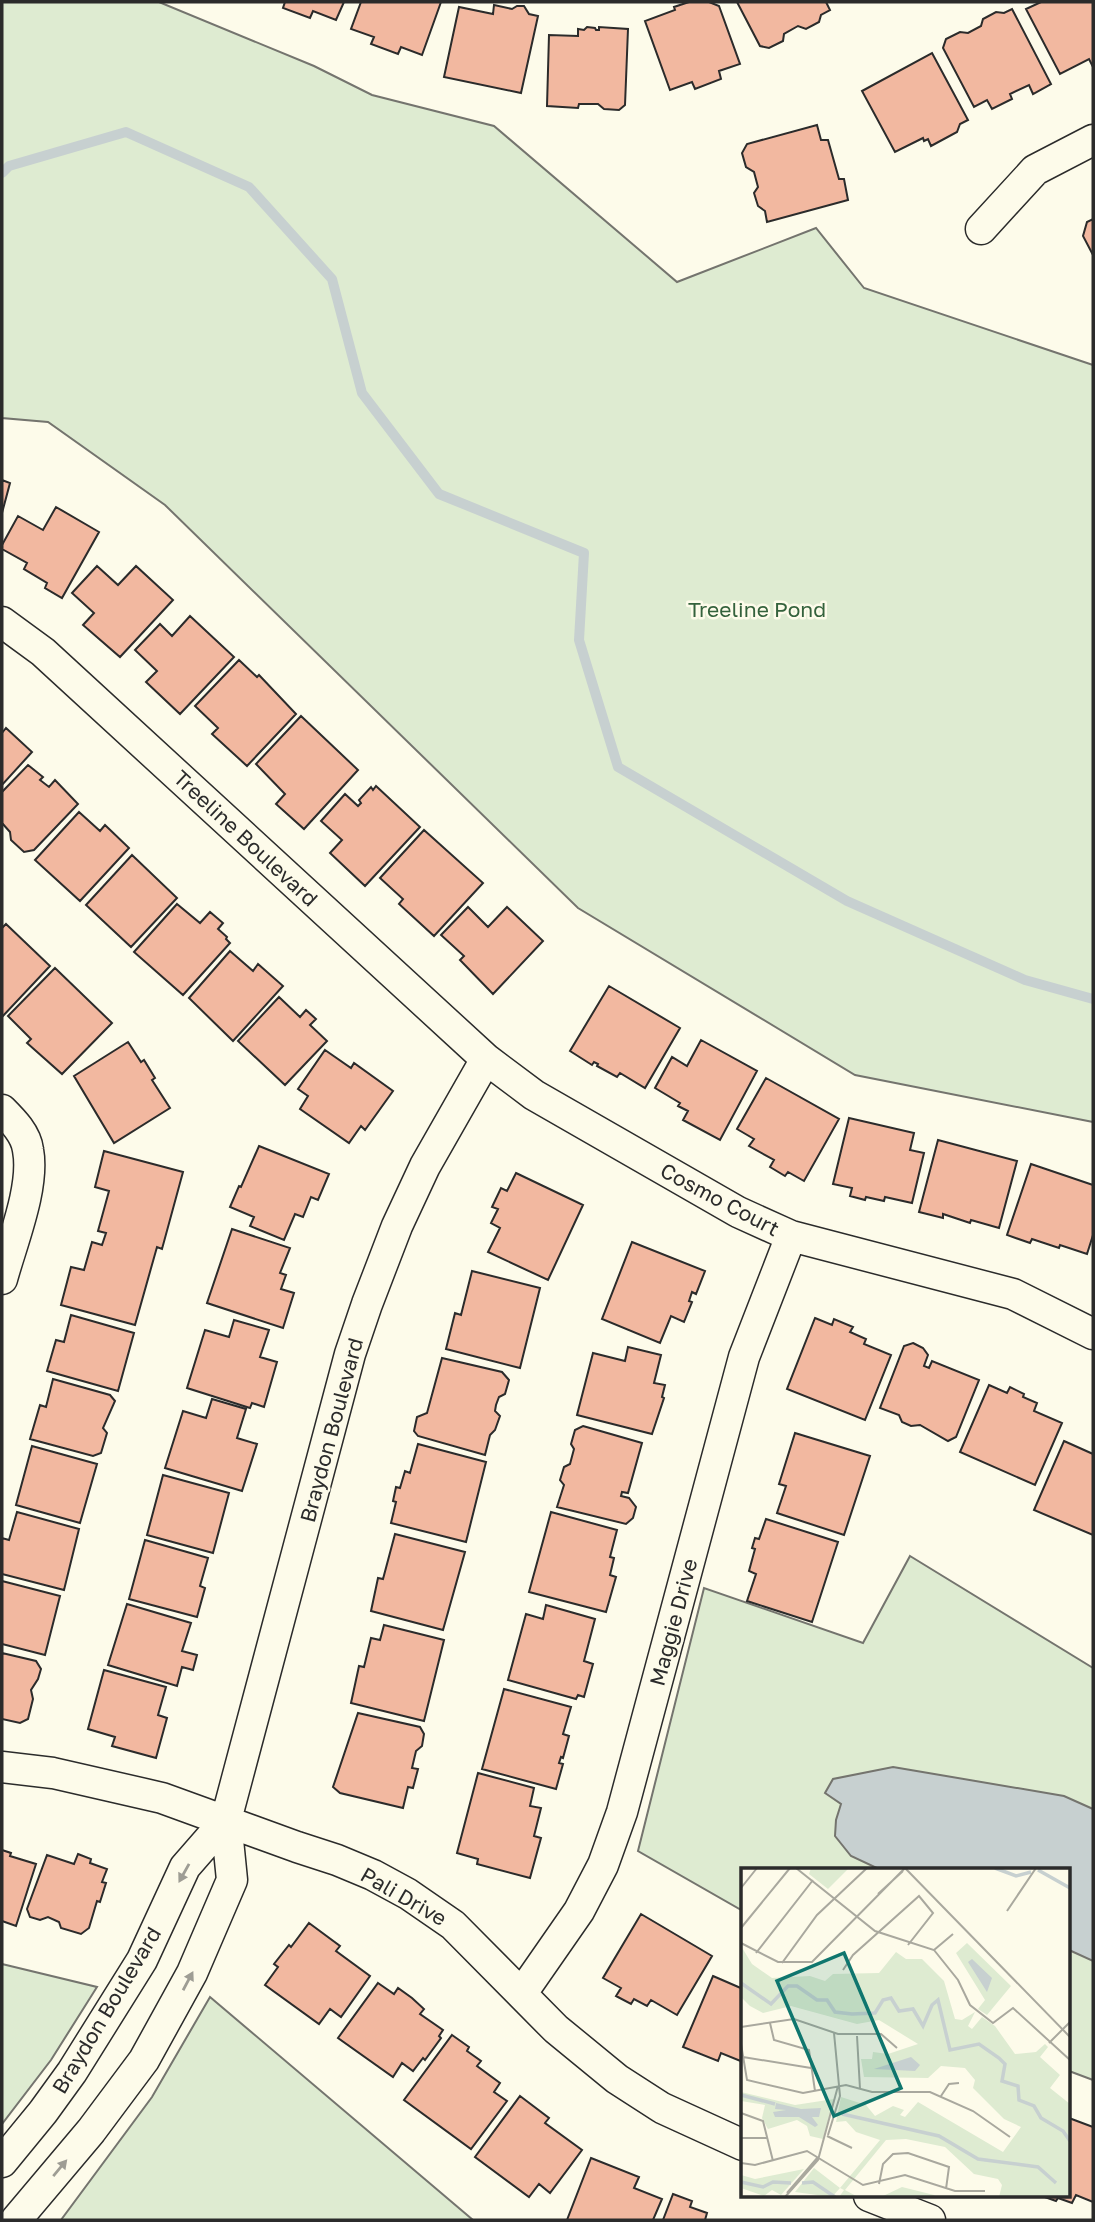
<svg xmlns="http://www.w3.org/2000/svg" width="1095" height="2222" viewBox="0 0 1095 2222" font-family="'Golos Text',sans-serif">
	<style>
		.green { fill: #deebd1; stroke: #74746e; stroke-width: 2 }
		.water { fill: #c7d0d0; stroke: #74746e; stroke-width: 2 }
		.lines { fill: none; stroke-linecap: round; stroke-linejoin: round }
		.stream { stroke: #c7d0d0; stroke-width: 10 }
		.building { fill: #f2b8a0; stroke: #2b2b2b; stroke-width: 2 }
		.street-casing { stroke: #2b2b2b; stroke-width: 33 }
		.street { stroke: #fdfbea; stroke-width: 30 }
		.oneway { fill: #9e9d94 }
		.labels { text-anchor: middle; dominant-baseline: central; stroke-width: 5; stroke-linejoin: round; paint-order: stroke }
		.park-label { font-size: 21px; fill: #34623c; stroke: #fdfbea }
		.street-label { font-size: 21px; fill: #2b2b2b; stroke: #fdfbea }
		.inset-river { fill: none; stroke: #c7d0d0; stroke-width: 3.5 }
		.inset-road { fill: none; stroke: #a9a89e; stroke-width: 2 }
		.view { fill: #0f766e; fill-opacity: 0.15; stroke: #0f766e; stroke-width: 3.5 }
		.inset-edge { fill: none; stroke: #2b2b2b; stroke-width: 3.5 }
	</style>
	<rect width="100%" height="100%" fill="#fdfbea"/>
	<path class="green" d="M2,2H159L314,66L372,95L494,126L677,282L816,228L864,288L1093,365V1122L855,1075L578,908L165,505L48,422L2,418Z
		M910,1556L1093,1668V2080L1069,2071V1870H743V1911L638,1851L704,1588L863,1643Z
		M2,1964L97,1987L51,2060L2,2124Z
		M210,1997L473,2220H61L152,2097Z"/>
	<path class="water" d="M893,1767L1064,1796L1093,1809V1961L1069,1950V1870H881L851,1856L835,1836L836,1820L841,1804L825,1793L833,1779Z"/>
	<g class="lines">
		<path class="stream" d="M2,173L9,166L126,132L249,187L332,279L362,393L439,494L584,553L579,640L618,767L847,901L1025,980L1093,999"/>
	</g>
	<path class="building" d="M285,2H344L336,20L313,11L310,18L283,8Z
		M361,2H441L422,55L401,47L398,54L371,44L374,37L351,29Z
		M689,2H709L719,6L740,64L719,71L721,79L695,89L692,82L670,90L645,21L675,10L674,7Z
		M737,2H826L830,10L821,15L819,22L806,29L798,26L784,34L783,41L769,48L760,46Z
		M1041,2H1093V67L1089,59L1060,74L1026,9Z
		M494,5L512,9L517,6H524L529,14L538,16L521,93L444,77L459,7L493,14Z
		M1012,9L1051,84L1033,94L1029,85L1010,94L1012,99L992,109L987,100L974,107L943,48L946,39L960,32L968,33L981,26L983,19L996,12L1004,13Z
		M587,27L595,28L596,30H599V27L628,29L625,105L619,110L604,109L598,104H579L578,108L547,106L549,35L578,36V29L584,30Z
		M932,53L968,120L960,124L957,132L931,146L928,139L924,141L923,138L895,152L862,91Z
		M817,125L821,140H828L839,179H844L848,200L767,222L765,211L758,206L754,193L758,187L754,172L746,167L742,153L747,144Z
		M1093,219V255L1083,236L1087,222Z
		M2,480L10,483L2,513Z
		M56,507L99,532L62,598L45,588L47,583L24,569L27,563L2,549V545L18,516L43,530Z
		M97,566L118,585L136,566L173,600L120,657L83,625L94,613L72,593Z
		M190,616L234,657L180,714L146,682L157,671L135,650L160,624L172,636Z
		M239,660L257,677L259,675L296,714L247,766L212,734L218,728L195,706Z
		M301,716L358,770L304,829L276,804L285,794L256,764Z
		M6,728L32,752L2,785V733Z
		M28,765L43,777L40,780L49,787L55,780L78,804L34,850L24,852L11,840L10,832L2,823V792Z
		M376,786L420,827L365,886L330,853L342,840L321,821L345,794L358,806L361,803L359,800L371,787L373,790Z
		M79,812L100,831L105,825L129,848L80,901L35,860Z
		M424,830L483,883L434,936L399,904L403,899L380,878Z
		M132,855L177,898L131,947L86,905Z
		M177,904L200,923L210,912L223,923L218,929L227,937L226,939L230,943L183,995L134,952Z
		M468,907L488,927L507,907L543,941L493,994L460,960L464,956L441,935Z
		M6,924L50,966L2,1017V928Z
		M230,951L253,971L258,964L283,986L233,1041L189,998Z
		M55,968L112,1023L62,1074L27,1043L31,1039L8,1016Z
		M609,986L680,1028L645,1088L620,1073L617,1077L597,1066L598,1064L594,1062L592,1065L570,1051Z
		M279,997L300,1017L306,1010L316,1019L310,1025L327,1041L285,1085L238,1041Z
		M701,1040L757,1071L720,1140L683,1120L688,1111L678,1106L680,1103L655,1088L672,1057L687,1066Z
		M128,1042L141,1062L144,1060L155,1078L152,1080L170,1108L114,1143L74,1076Z
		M325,1050L351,1068L354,1063L393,1091L365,1130L361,1126L349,1143L300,1109L308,1096L298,1089Z
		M766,1078L839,1119L804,1181L788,1172L785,1176L770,1167L774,1160L749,1146L754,1139L737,1129Z
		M849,1118L914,1133L910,1150L924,1153L912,1203L885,1197L884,1201L866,1197L865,1200L850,1196L852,1188L833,1184Z
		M938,1140L1017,1161L999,1228L971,1220L970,1223L943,1214V1218L919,1212Z
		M259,1146L329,1174L318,1200L311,1197L303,1217L295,1214L284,1240L250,1226L254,1217L230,1207L239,1186L241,1187Z
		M104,1151L183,1172L162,1249L157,1247L135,1325L61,1305L71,1267L84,1270L92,1242L102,1245L106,1233L98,1231L109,1191L95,1187Z
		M1031,1164L1093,1185V1235L1087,1254L1060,1245L1059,1248L1032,1239L1030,1243L1007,1235Z
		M516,1173L583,1205L548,1280L488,1252L500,1228L491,1223L498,1209L492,1207L501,1188L507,1191Z
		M232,1229L290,1248L280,1273L286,1275L281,1289L294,1293L283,1328L207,1303Z
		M632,1242L705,1271L696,1294L692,1292L689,1301L692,1302L684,1322L671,1316L660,1343L602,1319Z
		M472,1271L540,1288L520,1368L446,1349L455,1313L461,1315Z
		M71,1315L134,1333L118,1391L47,1371L56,1340L64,1342Z
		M815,1318L832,1325L834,1319L853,1327L850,1332L866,1339L864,1344L891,1355L865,1420L787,1389Z
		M234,1320L269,1330L260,1357L277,1362L264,1407L252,1403L250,1408L187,1388L205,1330L229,1337Z
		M913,1343L923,1348L928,1355L924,1366L929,1368L932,1361L979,1380L956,1437L948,1441L920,1425L911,1426L902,1422L899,1415L880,1408L904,1346Z
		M628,1347L661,1355L654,1383L665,1385L662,1397L664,1398L652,1434L577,1415L593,1353L625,1361Z
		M442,1358L502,1372L509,1380L505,1394L499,1397L496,1405L495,1411L500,1416L495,1430L490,1435L485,1455L418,1436L414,1431L417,1417L427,1413Z
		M53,1379L110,1395L115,1401L103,1428L107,1433L101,1453L93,1456L30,1439L40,1405L46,1407Z
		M989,1385L1007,1393L1010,1387L1024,1394L1023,1397L1037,1403L1034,1411L1062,1423L1035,1485L960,1452Z
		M212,1399L246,1409L237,1438L257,1444L242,1491L165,1468L183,1411L206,1418Z
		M583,1426L642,1443L628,1493L622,1492L621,1496L629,1498L636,1507L633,1518L626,1524L557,1507L564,1485L560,1480L564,1467L570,1464L574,1449L571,1444L575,1430Z
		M795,1433L870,1456L844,1535L777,1513L786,1486L779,1484Z
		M1064,1441L1093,1454V1535L1034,1510Z
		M418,1444L486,1462L466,1542L391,1523L396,1502L393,1501L396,1487L400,1488L405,1471L410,1473Z
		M32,1446L97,1464L80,1523L16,1505Z
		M163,1475L229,1493L213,1553L147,1535Z
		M17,1512L79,1529L64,1590L2,1574V1538L9,1540Z
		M551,1512L617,1530L610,1557L614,1558L610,1575L616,1577L606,1612L529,1592Z
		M766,1519L838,1542L812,1622L747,1601L756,1574L749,1571L755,1549L752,1548L755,1538L759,1539Z
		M395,1534L465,1552L443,1630L371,1611L378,1578L383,1579Z
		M145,1540L208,1558L200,1586L205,1588L197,1617L129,1599Z
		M2,1581L60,1596L45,1655L2,1644Z
		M127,1604L191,1623L182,1651L197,1655L193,1670L182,1667L177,1686L108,1665Z
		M546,1605L595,1619L584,1661L593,1664L584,1697L578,1695L576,1699L508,1680L526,1614L543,1619Z
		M384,1625L444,1640L424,1721L351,1703L359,1666L364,1667L371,1638L380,1640Z
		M2,1653L36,1661L41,1669L38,1679L31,1690L33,1699L28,1719L20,1723L2,1719Z
		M104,1670L166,1687L158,1715L167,1718L156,1758L112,1746L115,1737L88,1729Z
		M504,1689L571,1707L563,1734L569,1736L563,1758L561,1757L559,1763L563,1764L556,1789L482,1769Z
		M358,1713L420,1727L424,1734L422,1746L416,1751L412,1768L418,1769L413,1788L408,1787L403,1808L340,1793L333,1787Z
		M478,1773L534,1788L530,1806L541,1808L534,1836L541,1838L530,1878L477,1864L478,1859L457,1853Z
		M2,1850L11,1853L10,1856L36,1864L16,1926L2,1921Z
		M78,1854L91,1859L90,1863L107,1869L102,1882L106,1883L100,1902L97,1901L89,1928L81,1934L61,1928L59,1922L48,1917L40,1920L30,1917L27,1909L47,1855L74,1864Z
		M641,1914L712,1956L677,2015L651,2000L647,2006L634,1999L631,2004L616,1996L621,1988L603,1978Z
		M309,1923L340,1946L336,1951L370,1976L341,2017L330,2009L319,2024L265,1985L278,1967L274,1964L289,1945L291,1947Z
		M713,1976L743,1989V2062L721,2053L718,2061L683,2047Z
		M378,1983L394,1994L398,1988L412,1998L424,2009L420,2014L443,2030L439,2036L441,2038L425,2060L423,2058L413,2071L402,2063L393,2077L338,2038Z
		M452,2035L469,2047L467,2051L481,2061L477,2066L500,2083L494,2092L507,2101L471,2149L404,2100Z
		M520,2096L549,2118L545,2123L582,2150L550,2193L539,2184L529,2197L475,2157Z
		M1069,2118L1093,2127V2202L1076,2195L1072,2203L1058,2198L1056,2201L1042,2196H1069Z
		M591,2158L639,2177L634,2188L662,2199L653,2220H567Z
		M673,2194L692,2201L690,2207L707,2213L705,2220H663Z"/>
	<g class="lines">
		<defs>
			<path id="street" d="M981,229L1035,170L1093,140
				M2,622L43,652L486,1059L534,1095L738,1212L791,1236L1013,1294L1093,1334
				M2,1110C13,1121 26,1134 28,1150C35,1187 12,1242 2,1279
				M2,1767L53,1773L162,1798L297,1847L337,1860L373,1875L408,1894L453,1925L556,2029L617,2079L662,2108L743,2145
				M522,1993L579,1911L603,1865L622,1812L744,1357L791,1236
				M2,2162L43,2112L72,2072L142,1960L185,1867L226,1820
				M869,2196L930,2220
				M16,2220L91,2131L144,2060L192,1973L232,1880L226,1820L350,1354L367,1304L397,1226L425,1166L486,1059"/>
		</defs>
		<use href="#street" class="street-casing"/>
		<use href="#street" class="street"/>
	</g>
	<defs><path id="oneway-solid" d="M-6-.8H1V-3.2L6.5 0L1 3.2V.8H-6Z" transform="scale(1.75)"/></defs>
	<g class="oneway">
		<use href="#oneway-solid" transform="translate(184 1873) rotate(119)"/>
		<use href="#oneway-solid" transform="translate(188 1981) rotate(-62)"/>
		<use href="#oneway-solid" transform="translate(60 2168) rotate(-50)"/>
	</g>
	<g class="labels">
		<g class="park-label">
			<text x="757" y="609">Treeline Pond</text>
		</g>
		<g class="street-label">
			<text transform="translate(246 838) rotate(43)">Treeline Boulevard</text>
			<text transform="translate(720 1199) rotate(28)">Cosmo Court</text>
			<text transform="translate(331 1430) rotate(-75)">Braydon Boulevard</text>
			<text transform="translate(673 1622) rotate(-75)">Maggie Drive</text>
			<text transform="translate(404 1896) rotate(30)">Pali Drive</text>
			<text transform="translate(106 2010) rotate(-59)">Braydon Boulevard</text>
		</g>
	</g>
	<g transform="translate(741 1868)">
		<rect width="329" height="329" fill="#fdfbea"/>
		<path d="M70,0H108L87,21L68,6ZM226,75L270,118L246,147L237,141L244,132L215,85ZM0,78L11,96L31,110L69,108L84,113L92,106L138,105L155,84L165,91H181L203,113L214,151L221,152L234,144L227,158L231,161L241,149L254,158L274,186L295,184L304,176L307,179L299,189L319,207L309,220L329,236V329H258L261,317L257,311L233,306L204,279L165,271L145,272L104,322L117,329H98L103,322L99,320L91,329L54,324L73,300L99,320L139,272L115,264L105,253L95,254L100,229L125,237L134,248L152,238L163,242L159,247L164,249L177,234L262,284L280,259L263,251L232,220L234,212L224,200L200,198L187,210L123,209L120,191H131L132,184L147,186L177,176L138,152L116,156L50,138L22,145L9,138L0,129ZM0,224L54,237L93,231L82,271L69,268L66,258L56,252L27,261L21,250L24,237L0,233ZM63,301L40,327L31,322L23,328L0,320V307L14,311ZM161,319L193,327L195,329H140Z" fill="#deebd1"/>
		<path d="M231,91L251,110L246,124L227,94ZM170,189L179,197L174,203L133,201ZM35,235L60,241L80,240L78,249H71L77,257L74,259L58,249H34L32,244L45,242L34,241Z" fill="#c7d0d0"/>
		<path class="inset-river" d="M254,0L275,8L290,4M297,2L329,20M0,115L30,136L47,118H56L76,132H86L94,144L111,146L134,145L142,132L150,130L158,143L172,141L182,158L191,137L197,132L209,182L238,176L258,190L264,196L261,213L277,218L278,232L293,238L300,250L322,263L329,273M0,227L34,236M101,246L198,268L237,291L297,299L315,315M0,314L22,319L32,314L50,315M61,315L72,314L94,329"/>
		<path class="inset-road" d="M55,0L134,63L193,82L217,112L229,137L252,155L272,140L329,192M164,0L329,169M0,20L16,0M137,26L162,3M266,43L295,0M0,60L49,0M0,75L37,94H71L164,0M193,82L212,66M15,85L72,12M41,95L76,47L126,0M102,102L112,87L178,28L192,45L167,77M29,155L33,172L68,182L74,223M0,159L53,151L97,166H140L156,180M116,168L119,221M308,175L329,154M0,176L6,212L62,225L105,217L131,224H189L232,243L269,269M2,189L70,200M200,228L208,216L218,215M0,245L22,253L32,293M87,267L99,228L93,165M86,268L111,280M0,270H27M0,295L14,297L66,283L122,317L164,307L214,323H244M138,316L142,296L152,286L167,285L208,299L205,321M46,325L77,289M44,329L77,292L97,218"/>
		<path class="view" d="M103,85L160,220L93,248L36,113Z"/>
		<rect width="329" height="329" class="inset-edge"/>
	</g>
	<rect width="1095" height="2222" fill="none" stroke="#2b2b2b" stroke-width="7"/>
</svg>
